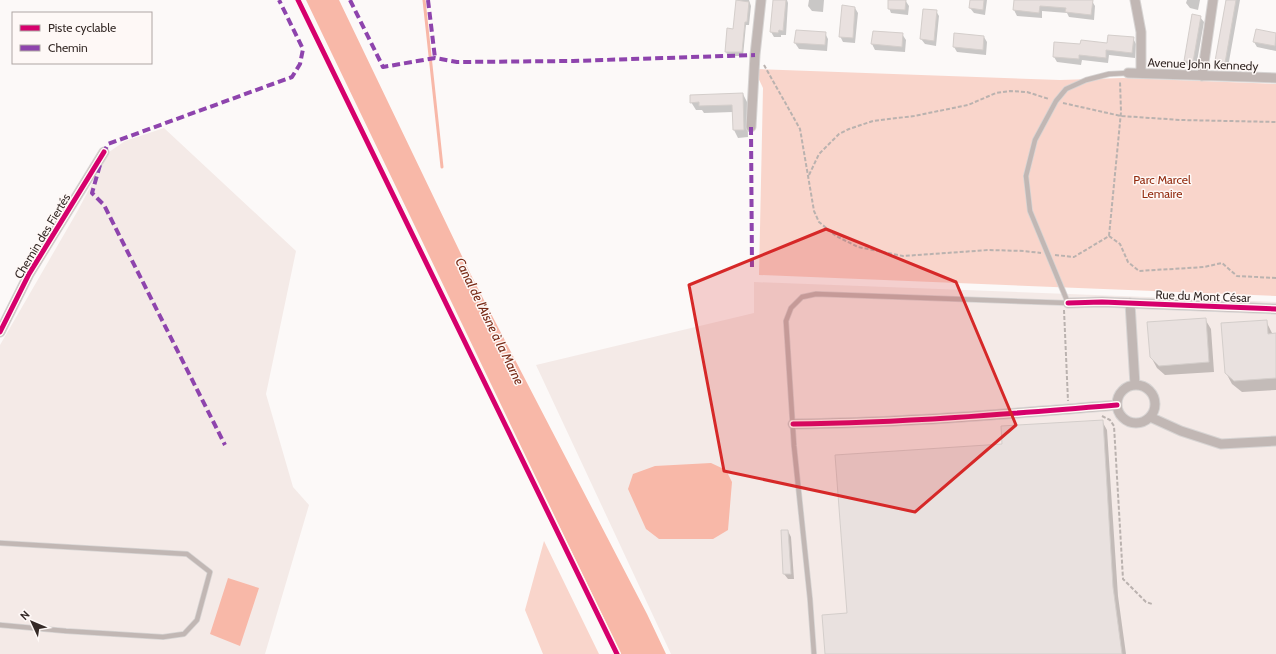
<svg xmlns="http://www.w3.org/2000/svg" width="1276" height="654" viewBox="0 0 1276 654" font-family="Cabin,sans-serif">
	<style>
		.built { fill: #f4eae7 }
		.green { fill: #f9d5cb }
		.water { fill: #f8b8a8 }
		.shadow { fill: #0003 }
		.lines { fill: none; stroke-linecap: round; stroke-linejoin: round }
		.stream { stroke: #f8b8a8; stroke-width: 3 }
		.building { fill: #e9e1df; stroke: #d4cecb }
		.service-casing { stroke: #d7d4d3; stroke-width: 6 }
		.minor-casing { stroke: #d7d4d3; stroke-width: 11 }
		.path { stroke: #bab2af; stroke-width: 2; stroke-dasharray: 4 2; stroke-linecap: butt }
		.service { stroke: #c1b7b4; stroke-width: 4.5 }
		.minor { stroke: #c1b7b4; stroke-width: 9 }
		.quiet { stroke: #8e44ad; stroke-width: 4; stroke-dasharray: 8 4; stroke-linecap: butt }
		.cycleway-casing { stroke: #fef8f6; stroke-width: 8 }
		.cycleway { stroke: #d6006c; stroke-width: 5 }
		.marked { fill: #d62828; fill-opacity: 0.2; stroke: #d62828; stroke-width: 3; stroke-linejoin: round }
		.labels { text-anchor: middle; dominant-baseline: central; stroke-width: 3; stroke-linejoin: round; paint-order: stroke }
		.street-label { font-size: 12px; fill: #352a27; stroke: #fef8f6 }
		.park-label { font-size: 12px; fill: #932c10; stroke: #fef8f6 }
		.water-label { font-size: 13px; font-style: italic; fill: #782a16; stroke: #fef8f6 }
	</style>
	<rect width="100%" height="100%" fill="#fcf9f8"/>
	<path class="built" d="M164,128L296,251L266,394L293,487L309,505L265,654H0V345L77,212L109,152L125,141Z
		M754,282L1276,302V654H671L536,365L754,313Z"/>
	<path class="green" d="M754,69L1060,80L1123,78L1276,84V296L759,275L763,88Z
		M544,541L599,654H543L525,610Z"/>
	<path class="water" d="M306,0H339L472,277L647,614L666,654H621Z
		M711,463L726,470L732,482L728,530L713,539H659L646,529L628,489L633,474L655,466Z
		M228,578L259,588L240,646L210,634Z"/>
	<path class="shadow" d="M737,0H749L751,6L749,25H746L743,56H728L726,52L728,29L734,30Z
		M774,0H787L788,3L786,35H781V37H774L771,32Z
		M809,0H824L823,12L812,11L808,6Z
		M889,0H905L909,6L908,15L891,13L889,8Z
		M971,0H987L985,15L974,13L970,8Z
		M1015,0L1092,1L1095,6L1094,20L1069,17L1067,13L1042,11V18L1017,16L1014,10Z
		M1187,0H1200L1198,10L1190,8L1186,3Z
		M1226,0H1240L1228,67L1219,66L1216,60Z
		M855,8L858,13L855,43L843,42L840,36Z
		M936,11L939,16L936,46L925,44L921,39Z
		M1200,17L1204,22L1196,67L1188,66L1185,61Z
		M796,31L825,33L828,39L827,51L799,49L795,43Z
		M1256,31L1276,34V51L1257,47L1254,42Z
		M873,32L902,34L906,40L905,52L875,50L872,44Z
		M984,37L987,42L986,55L957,52L954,47Z
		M1133,38L1136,44L1135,58L1109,55L1108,63L1082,60L1081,65L1057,62L1054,57L1081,46L1108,44Z
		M743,94L747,102L748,137L738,138L734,130L733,112L704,113L702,110H696L691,102Z
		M1205,319L1211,329L1214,372L1165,375L1157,368L1151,357Z
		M1266,321L1273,335L1276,334V390L1242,392L1232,384L1226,373Z
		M1102,421L1107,430L1118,596L1126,654H826L848,614L1003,445Z
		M788,531L791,537L794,579H788L784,574Z"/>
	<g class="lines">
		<path class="stream" d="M424,0L442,167"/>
	</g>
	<path class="building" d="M736,0L749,2L747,22H745L742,52H725L727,28L733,29Z
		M773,0H786L783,31L779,30L778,33L770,32Z
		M888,0H906L905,10L888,9Z
		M970,0H984L983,10L969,8Z
		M1014,0H1093L1091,15L1065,12L1066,8L1040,6L1039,13L1013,10Z
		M1226,0H1236L1225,63L1215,61Z
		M842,5L855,7L853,38L839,37Z
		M923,9L937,10L934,41L920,39Z
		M1192,14L1201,16L1193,62L1184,61Z
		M1256,29L1276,33L1275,46L1253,42Z
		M796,30L826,32L825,45L794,43Z
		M873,31L903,33L902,47L871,44Z
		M954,33L984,36L983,50L953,47Z
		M1108,35L1134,37L1132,53L1106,50V58L1079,55V59L1053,57L1054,42L1080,44L1081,40L1107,43Z
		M743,93L744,130H733L732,105L699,106V102L690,103V95Z
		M1206,318L1209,362L1159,366L1150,357L1147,322Z
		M1267,320L1268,334L1276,333V378L1234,381L1225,373L1221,323Z
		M1103,420L1113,587L1122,654H825L822,615L847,613L835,455L1002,444L1001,426Z
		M781,530H788L791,574H783Z"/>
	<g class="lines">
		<defs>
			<path id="service" d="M0,543L187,554L210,572L197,620L184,634L163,637L66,631L0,625
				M814,654L810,599L794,446L786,321L791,308L802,297L816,294L1068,303L1030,211L1026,176L1035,140L1056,101L1066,89L1086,80L1109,74L1128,73"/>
			<path id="minor" d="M1135,0L1141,32V73
				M1128,73L1276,78
				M1202,76L1213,0
				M751,127L755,55L761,0
				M1068,303L1102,302L1276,309
				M1130,303L1135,385
				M0,332L29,274L104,152
				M1117 404a19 19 0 1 1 38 0a19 19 0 1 1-38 0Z
				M1150,417L1181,431L1221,444L1276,441
				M793,424C901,423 1009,414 1117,405"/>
		</defs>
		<use href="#service" class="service-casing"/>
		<use href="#minor" class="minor-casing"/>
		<path class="path" d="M764,65L800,129L814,211L819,222L836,236L858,247L903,256L989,250L1024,251L1041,253
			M1063,103L1121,116L1181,120L1276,122
			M809,175L819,154L839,134L849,129L873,121L914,116L968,105L996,93L1010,91L1027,92L1049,99
			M1109,236L1120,244L1128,262L1139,271L1204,267L1222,263L1237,276L1276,278
			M1055,255L1074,257L1109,236L1121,112L1120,81
			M1064,310L1068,401
			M1102,416L1110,420L1114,426L1123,579L1146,602L1152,604"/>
		<use href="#service" class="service"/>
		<use href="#minor" class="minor"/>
		<path class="quiet" d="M350,0L383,67L435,58L457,62L573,61L755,55
			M428,0L435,58
			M751,127L752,270
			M103,154L108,144L292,77L300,64L303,49L279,0
			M100,165L92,193L104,205L225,445"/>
		<defs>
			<path id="cycleway" d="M298,0L617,654
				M1068,303L1102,302L1276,309
				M0,332L29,274L104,152
				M793,424C901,423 1009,414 1117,405"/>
		</defs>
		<use href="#cycleway" class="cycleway-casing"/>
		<use href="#cycleway" class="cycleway"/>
	</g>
	<path class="marked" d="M826,229L956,282L1016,425L915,512L724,471L689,285Z"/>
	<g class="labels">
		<g class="street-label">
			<text transform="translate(1203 64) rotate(2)">Avenue John Kennedy</text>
			<text transform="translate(42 236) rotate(-59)">Chemin des Fiertés</text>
			<text transform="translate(1203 296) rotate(2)">Rue du Mont César</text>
		</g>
		<g class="park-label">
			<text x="1162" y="179">Parc Marcel<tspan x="1162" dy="14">Lemaire</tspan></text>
		</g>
		<g class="water-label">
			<text transform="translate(490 321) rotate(64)">Canal de l'Aisne à la Marne</text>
		</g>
	</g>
	<rect x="12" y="12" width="140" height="52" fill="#fef8f6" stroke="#aea6a3"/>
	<rect x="20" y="25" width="20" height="6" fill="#d6006c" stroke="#aea6a3"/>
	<text x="48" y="32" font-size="12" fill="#352a27">Piste cyclable</text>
	<rect x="20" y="45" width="20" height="6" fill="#8e44ad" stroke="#aea6a3"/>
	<text x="48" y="52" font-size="12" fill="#352a27">Chemin</text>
	<g transform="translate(32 622) rotate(314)" stroke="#fef8f6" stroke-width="3" paint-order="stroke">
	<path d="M0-3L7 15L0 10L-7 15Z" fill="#352a27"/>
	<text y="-6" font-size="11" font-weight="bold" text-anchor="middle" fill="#352a27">N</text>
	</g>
</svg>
